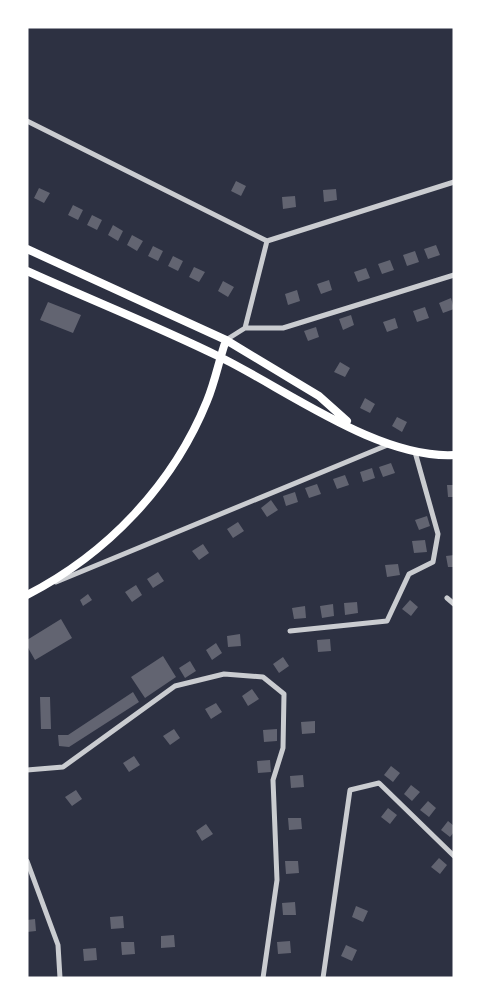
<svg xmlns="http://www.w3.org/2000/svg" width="481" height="1005" viewBox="0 0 481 1005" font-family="Lato,sans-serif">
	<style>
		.building { fill: #626471 }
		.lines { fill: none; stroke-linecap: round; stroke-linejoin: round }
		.minor { stroke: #caccd0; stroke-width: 5 }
		.primary { stroke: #fff; stroke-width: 8 }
	</style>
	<rect width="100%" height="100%" fill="#2d3142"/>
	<path class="building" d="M236,181L246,186L241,196L231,191Z
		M39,188L50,193L44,203L34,198Z
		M336,189L337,200L324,202L323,190Z
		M295,196L296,207L283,209L282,197Z
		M73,205L83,210L78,220L68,215Z
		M92,215L102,220L97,230L87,225Z
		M113,225L123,231L118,241L108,235Z
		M132,235L143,241L137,251L127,245Z
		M436,245L440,255L428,259L424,249Z
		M153,246L163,251L158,261L148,256Z
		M415,251L419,262L407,266L403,255Z
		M173,256L183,261L178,271L168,266Z
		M390,260L394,270L382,274L378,264Z
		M194,267L205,272L199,282L189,277Z
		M366,268L370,278L358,282L354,272Z
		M329,280L332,290L321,294L317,284Z
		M223,281L234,287L228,297L218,291Z
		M297,290L300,301L288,305L285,294Z
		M451,298L454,309L443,313L439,303Z
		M48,302L81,315L73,333L40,320Z
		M425,307L429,318L417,322L413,311Z
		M351,315L354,325L343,330L339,319Z
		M395,318L398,328L387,332L383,322Z
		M316,327L319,337L308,341L304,331Z
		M340,362L350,368L345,377L334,372Z
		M365,398L375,404L370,413L360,408Z
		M397,417L407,422L402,432L392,426Z
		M391,463L395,473L383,477L379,467Z
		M372,468L375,478L363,482L360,472Z
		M345,475L349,485L337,489L333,479Z
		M317,484L321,494L309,498L305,488Z
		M447,485H454V497H448Z
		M295,492L298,502L286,506L283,496Z
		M271,500L278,510L267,517L261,508Z
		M427,516L430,526L419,530L415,520Z
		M238,522L244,531L233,538L227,529Z
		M425,540L427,552L414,553L412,541Z
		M203,544L209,553L199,560L192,551Z
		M454,555V567H448L446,556Z
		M398,564L400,575L387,577L385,565Z
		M158,572L164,581L153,588L147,579Z
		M136,585L142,595L132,602L125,592Z
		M88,594L92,600L83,606L80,600Z
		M410,600L418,607L411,616L402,609Z
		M357,602L358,613L345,615L344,603Z
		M333,604L334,616L322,618L320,606Z
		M305,606L306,618L294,619L292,608Z
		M61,619L72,638L35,660L27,646V640Z
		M240,634L241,646L228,647L227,636Z
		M330,639L331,651L318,652L317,640Z
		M216,643L222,653L212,660L206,650Z
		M163,656L176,677L145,698L131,677Z
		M283,657L289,666L279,673L273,664Z
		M190,661L196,671L185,678L179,668Z
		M252,689L259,699L248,706L242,696Z
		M133,692L139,702L69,747L59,746L58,735H68Z
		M40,697H50L51,729H41Z
		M216,703L222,712L211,719L205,709Z
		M315,721V733L302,734L301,722Z
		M174,729L180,738L170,745L163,736Z
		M277,729V741L264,742L263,730Z
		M134,756L140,765L129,772L123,763Z
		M270,760L271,772L258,773L257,761Z
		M391,766L400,773L393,782L384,775Z
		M303,775L304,787L291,788L290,776Z
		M411,785L420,792L412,801L404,794Z
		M76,790L82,799L72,806L65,797Z
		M428,801L436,808L429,817L420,810Z
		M388,808L397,815L390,824L381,817Z
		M288,818H301L302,829L289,830Z
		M448,821L454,826V832L450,837L441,830Z
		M206,824L213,834L202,841L196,831Z
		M439,858L447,865L440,874L431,867Z
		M285,861H298L299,873L286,874Z
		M295,902L296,915H283L282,903Z
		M356,906L368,911L363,922L352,917Z
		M123,916L124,928L111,929L110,917Z
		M35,919L36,931L27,932V920Z
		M174,935L175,947L161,948V936Z
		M290,941L291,953L278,954L277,942Z
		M121,942H134L135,954L122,955Z
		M346,945L357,950L352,961L341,956Z
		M96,948L97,960L84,961L83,949Z"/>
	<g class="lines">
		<path class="minor" d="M27,121L267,241L245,328
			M267,241L454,182
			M226,340L245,328H283L454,275
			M56,582L390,444
			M447,598L454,604
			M290,631L387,621L409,574L433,562L438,534L415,452
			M27,770L63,767L175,686L224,674L263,677L284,694L283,748L273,780L277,880L263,978
			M27,861L58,945L60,978
			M323,978L350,790L379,783L454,856"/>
		<path class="primary" d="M27,249L226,340L319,396L347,421
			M27,271C91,300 157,326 220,357C287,390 379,459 454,455
			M27,595C107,554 173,485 207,401C215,382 219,360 226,340"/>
	</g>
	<rect width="481" height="1005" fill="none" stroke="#ffffff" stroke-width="57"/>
</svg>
